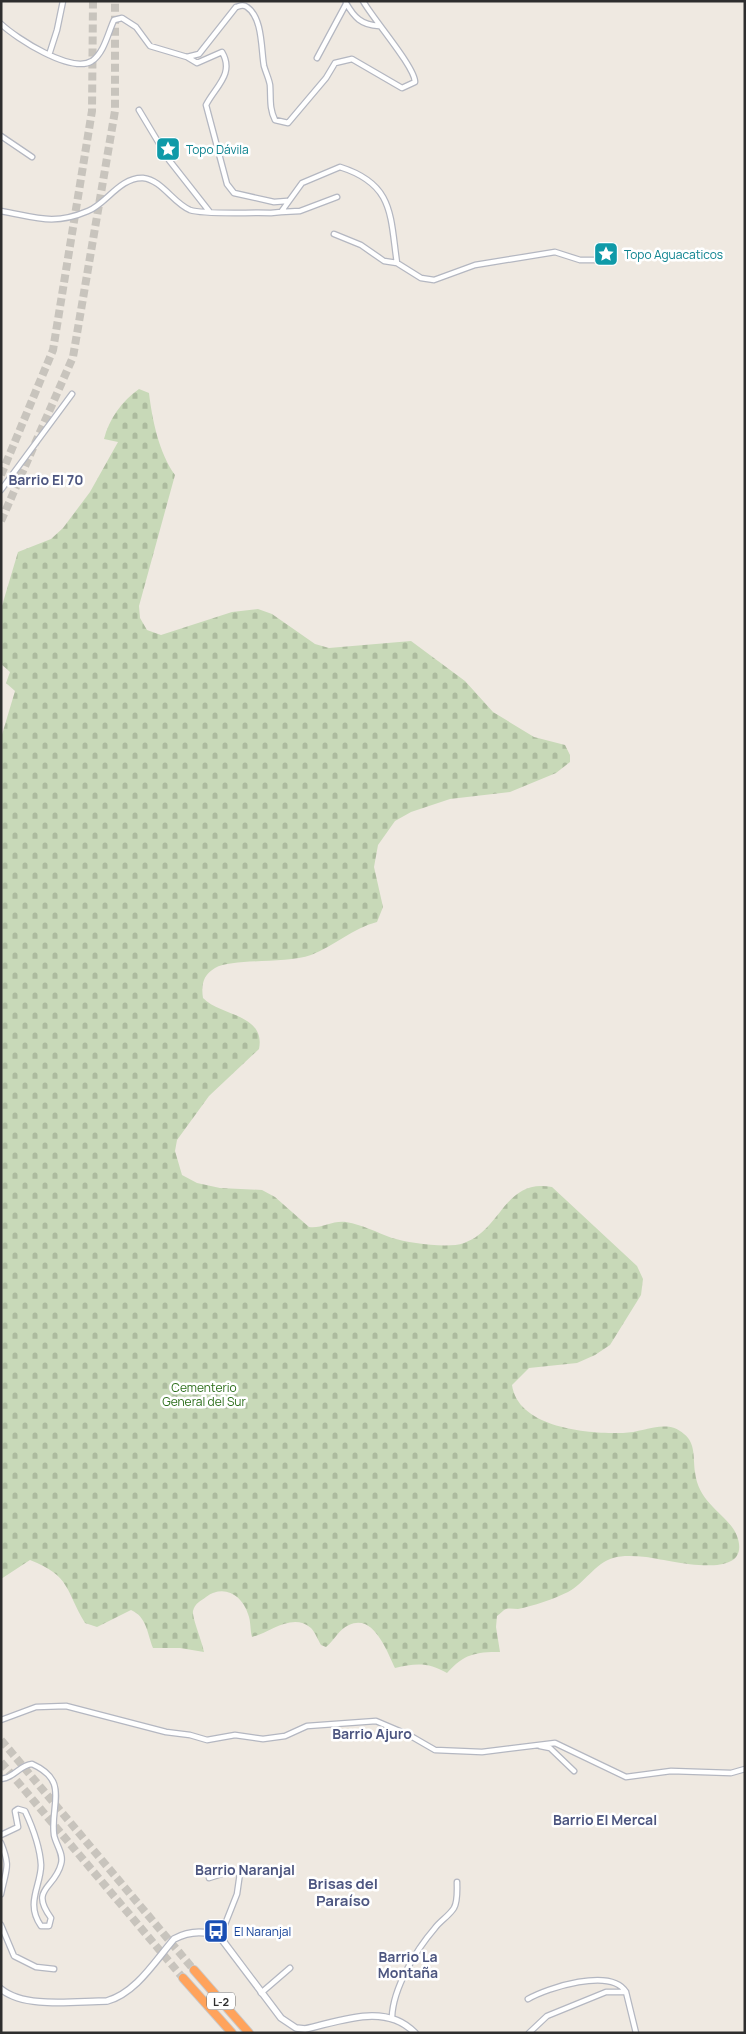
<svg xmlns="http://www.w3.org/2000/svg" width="746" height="2034" viewBox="0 0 746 2034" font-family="Manrope,sans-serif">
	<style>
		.cemetery { fill: url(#cemetery-stones) }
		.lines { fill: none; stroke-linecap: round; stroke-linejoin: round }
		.motorway-tunnel { stroke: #c8c4bd; stroke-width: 8; stroke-dasharray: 8 4; stroke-linecap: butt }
		.minor-casing { stroke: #b4b7c1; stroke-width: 7 }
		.tertiary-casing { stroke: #b4b7c1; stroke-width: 8 }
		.motorway-casing { stroke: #c9c9c9; stroke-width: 10 }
		.minor { stroke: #fff; stroke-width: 4.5 }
		.tertiary { stroke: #fff; stroke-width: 5.5 }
		.motorway { stroke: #ffa35c; stroke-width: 8 }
		.labels { text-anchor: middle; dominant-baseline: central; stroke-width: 5; stroke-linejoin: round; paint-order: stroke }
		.shield { fill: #fff; stroke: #6d6d6d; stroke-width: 1 }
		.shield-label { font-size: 11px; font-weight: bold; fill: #2e2e2e }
		.culture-label { font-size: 12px; fill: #0d838f; stroke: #fff; text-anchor: start }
		.park-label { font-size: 12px; fill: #2c6e1b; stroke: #fff }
		.transit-label { font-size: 12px; fill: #164399; stroke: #fff; text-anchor: start }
		.neighbourhood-label { font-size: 14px; font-weight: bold; fill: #4d5680; stroke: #fff }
		.quarter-label { font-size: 15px; font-weight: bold; fill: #4d5680; stroke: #fff }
	</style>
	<defs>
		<pattern id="cemetery-stones" width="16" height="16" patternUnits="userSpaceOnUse" patternTransform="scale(1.25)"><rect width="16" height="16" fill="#c8d9b8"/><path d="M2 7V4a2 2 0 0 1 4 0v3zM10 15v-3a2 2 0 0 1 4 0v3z" fill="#acbb9e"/></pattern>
	</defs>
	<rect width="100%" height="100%" fill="#efe9e1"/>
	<path class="cemetery" d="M139,389L149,393C152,419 159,453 175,475L139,606L140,618L147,630L161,635L232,612L258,609L272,614L315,644L329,648L411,641L465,681L493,712L534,737L565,745L570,755V762L556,773L510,792L450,799L411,812L395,821L378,845L374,867L383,907L377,922C353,928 334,946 311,955C285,964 233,958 215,968C203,975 201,985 203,998C220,1016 266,1014 259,1049L209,1096L177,1140L175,1151L182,1175L197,1183L220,1188L262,1190L275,1197L309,1227C321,1229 333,1220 346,1222C363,1225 376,1232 392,1238C409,1243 448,1249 464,1243C502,1230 504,1178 552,1187L637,1266L643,1279L641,1295L610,1345L595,1355L577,1363L529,1368L512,1385C518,1428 588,1434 623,1433C644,1433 666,1418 684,1434C696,1443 693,1459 695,1472C699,1509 736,1516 739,1544C744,1581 664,1559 646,1557C635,1556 623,1555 613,1558C594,1564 585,1583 568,1592C554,1599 533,1606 518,1609C514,1609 510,1608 506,1609C503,1610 500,1614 497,1616L496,1627L500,1652C475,1652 464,1654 447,1673C429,1662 415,1663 395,1668C387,1652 374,1613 349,1625C338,1630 335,1640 326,1647L321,1645C318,1640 315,1632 311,1628C292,1612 270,1633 252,1637C250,1630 251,1621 248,1614C242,1595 224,1584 206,1597C201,1601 195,1603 193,1611C192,1618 202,1641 204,1652L180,1648H153C147,1633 147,1617 131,1610L97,1627L85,1623C65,1590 71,1576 30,1560L1,1579V738L15,691L6,683L10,672L1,664V609L18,552L51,539L63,528L90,492L118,442L104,439C109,419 122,401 139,389Z"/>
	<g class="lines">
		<path class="motorway-tunnel" d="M1,475L53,350L92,111L93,1
			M1,521L73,357L115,111V1
			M1,1740L194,1970
			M1,1762L183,1978"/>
		<defs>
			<path id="minor" d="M346,3C354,17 361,25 379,26
				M1,24C16,38 71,74 92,61C104,53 108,33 114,20L122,18L136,27L150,46L187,57L199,54L236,7C240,6 243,4 247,7C263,18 261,50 264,66C266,73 269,79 270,85C271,98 269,108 275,120L288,123L326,78L335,63L352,59L402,88L415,82C415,67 373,19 363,1
				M49,55L57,30L63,1
				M187,57L197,63L222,52C235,74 215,87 206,105L227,184L234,193L274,202L287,201
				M317,58L346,4
				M139,110L169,160L209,211
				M1,136L32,157
				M1,211C35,217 53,226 88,211C106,204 120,177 143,178C162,180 173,203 190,210C205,215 251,212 271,213L281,212L302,183L340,167C394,184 390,215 397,263
				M281,212L300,211L337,197
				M334,234L361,245L384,261L397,263L421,278L434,280L475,265L555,252L580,260H607
				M1,490L72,394
				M1,1720L36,1707L66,1706L166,1732L190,1735L207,1740L235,1735L263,1739L285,1736L307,1726L376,1721L409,1735L435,1750L482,1752L555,1743L626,1777L671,1771L731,1773L745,1769
				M540,1746L550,1748L574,1771
				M1,1779C15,1778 19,1765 32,1764C70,1781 50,1804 54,1835C56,1845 64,1854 61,1864C55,1889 29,1888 51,1918L49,1926H41C25,1903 41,1886 41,1865C40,1848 32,1826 25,1811L18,1809L15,1811L18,1827L1,1835
				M1,1843C11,1867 6,1869 1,1894
				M209,1878L231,1871L240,1873L237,1894L220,1937
				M1,1925L14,1956L36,1967L54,1969
				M261,1993L290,1968
				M528,1999C547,1988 611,1967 626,1992L636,2033
				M392,2017C393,1988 416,1950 435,1928C440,1921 449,1916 454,1908C458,1901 457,1890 457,1882
				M529,2033L547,2016L606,1992H626"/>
			<path id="tertiary" d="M1,1989C25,2009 76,2001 107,2001C136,1993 155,1961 174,1939C189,1931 204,1930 220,1937L281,2018L296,2028L305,2029C341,2021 386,2002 415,2033"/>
			<path id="motorway" d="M194,1970L249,2033
				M183,1978L232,2033"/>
		</defs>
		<use href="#minor" class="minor-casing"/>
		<use href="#tertiary" class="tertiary-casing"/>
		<use href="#motorway" class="motorway-casing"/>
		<use href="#minor" class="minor"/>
		<use href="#tertiary" class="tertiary"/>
		<use href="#motorway" class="motorway"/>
	</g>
	<defs>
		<symbol id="sight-square" viewBox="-11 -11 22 22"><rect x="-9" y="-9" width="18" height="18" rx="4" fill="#0f9aa8" stroke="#fff"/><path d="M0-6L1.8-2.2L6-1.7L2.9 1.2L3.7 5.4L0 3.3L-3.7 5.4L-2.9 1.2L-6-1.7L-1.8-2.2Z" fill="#fff"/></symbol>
		<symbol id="bus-square" viewBox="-11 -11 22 22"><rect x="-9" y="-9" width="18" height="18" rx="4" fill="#1a4fb4" stroke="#fff"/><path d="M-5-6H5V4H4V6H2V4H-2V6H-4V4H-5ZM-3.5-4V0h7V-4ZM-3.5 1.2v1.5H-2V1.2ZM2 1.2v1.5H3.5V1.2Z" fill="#fff"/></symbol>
	</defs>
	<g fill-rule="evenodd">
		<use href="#sight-square" x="154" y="135" width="28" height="28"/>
		<use href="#sight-square" x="592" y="240" width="28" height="28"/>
		<use href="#bus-square" x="202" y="1917" width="28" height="28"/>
	</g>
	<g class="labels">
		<rect class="shield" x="207" y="1992.5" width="28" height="17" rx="4"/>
		<g class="shield-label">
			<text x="221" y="2001">L-2</text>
		</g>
		<g class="culture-label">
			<text x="186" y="149">Topo Dávila</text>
			<text x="624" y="254">Topo Aguacaticos</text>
		</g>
		<g class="park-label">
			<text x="204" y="1387">Cementerio<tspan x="204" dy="14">General del Sur</tspan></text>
		</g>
		<g class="transit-label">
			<text x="234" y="1931">El Naranjal</text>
		</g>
		<g class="neighbourhood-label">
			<text x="46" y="479">Barrio El 70</text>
			<text x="372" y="1733">Barrio Ajuro</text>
			<text x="605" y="1819">Barrio El Mercal</text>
			<text x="245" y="1869">Barrio Naranjal</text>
			<text x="408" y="1956">Barrio La<tspan x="408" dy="16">Montaña</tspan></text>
		</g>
		<g class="quarter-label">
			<text x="343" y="1883">Brisas del<tspan x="343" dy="17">Paraíso</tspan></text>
		</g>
	</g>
	<rect width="746" height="2034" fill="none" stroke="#2e2e2e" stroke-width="5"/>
</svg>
